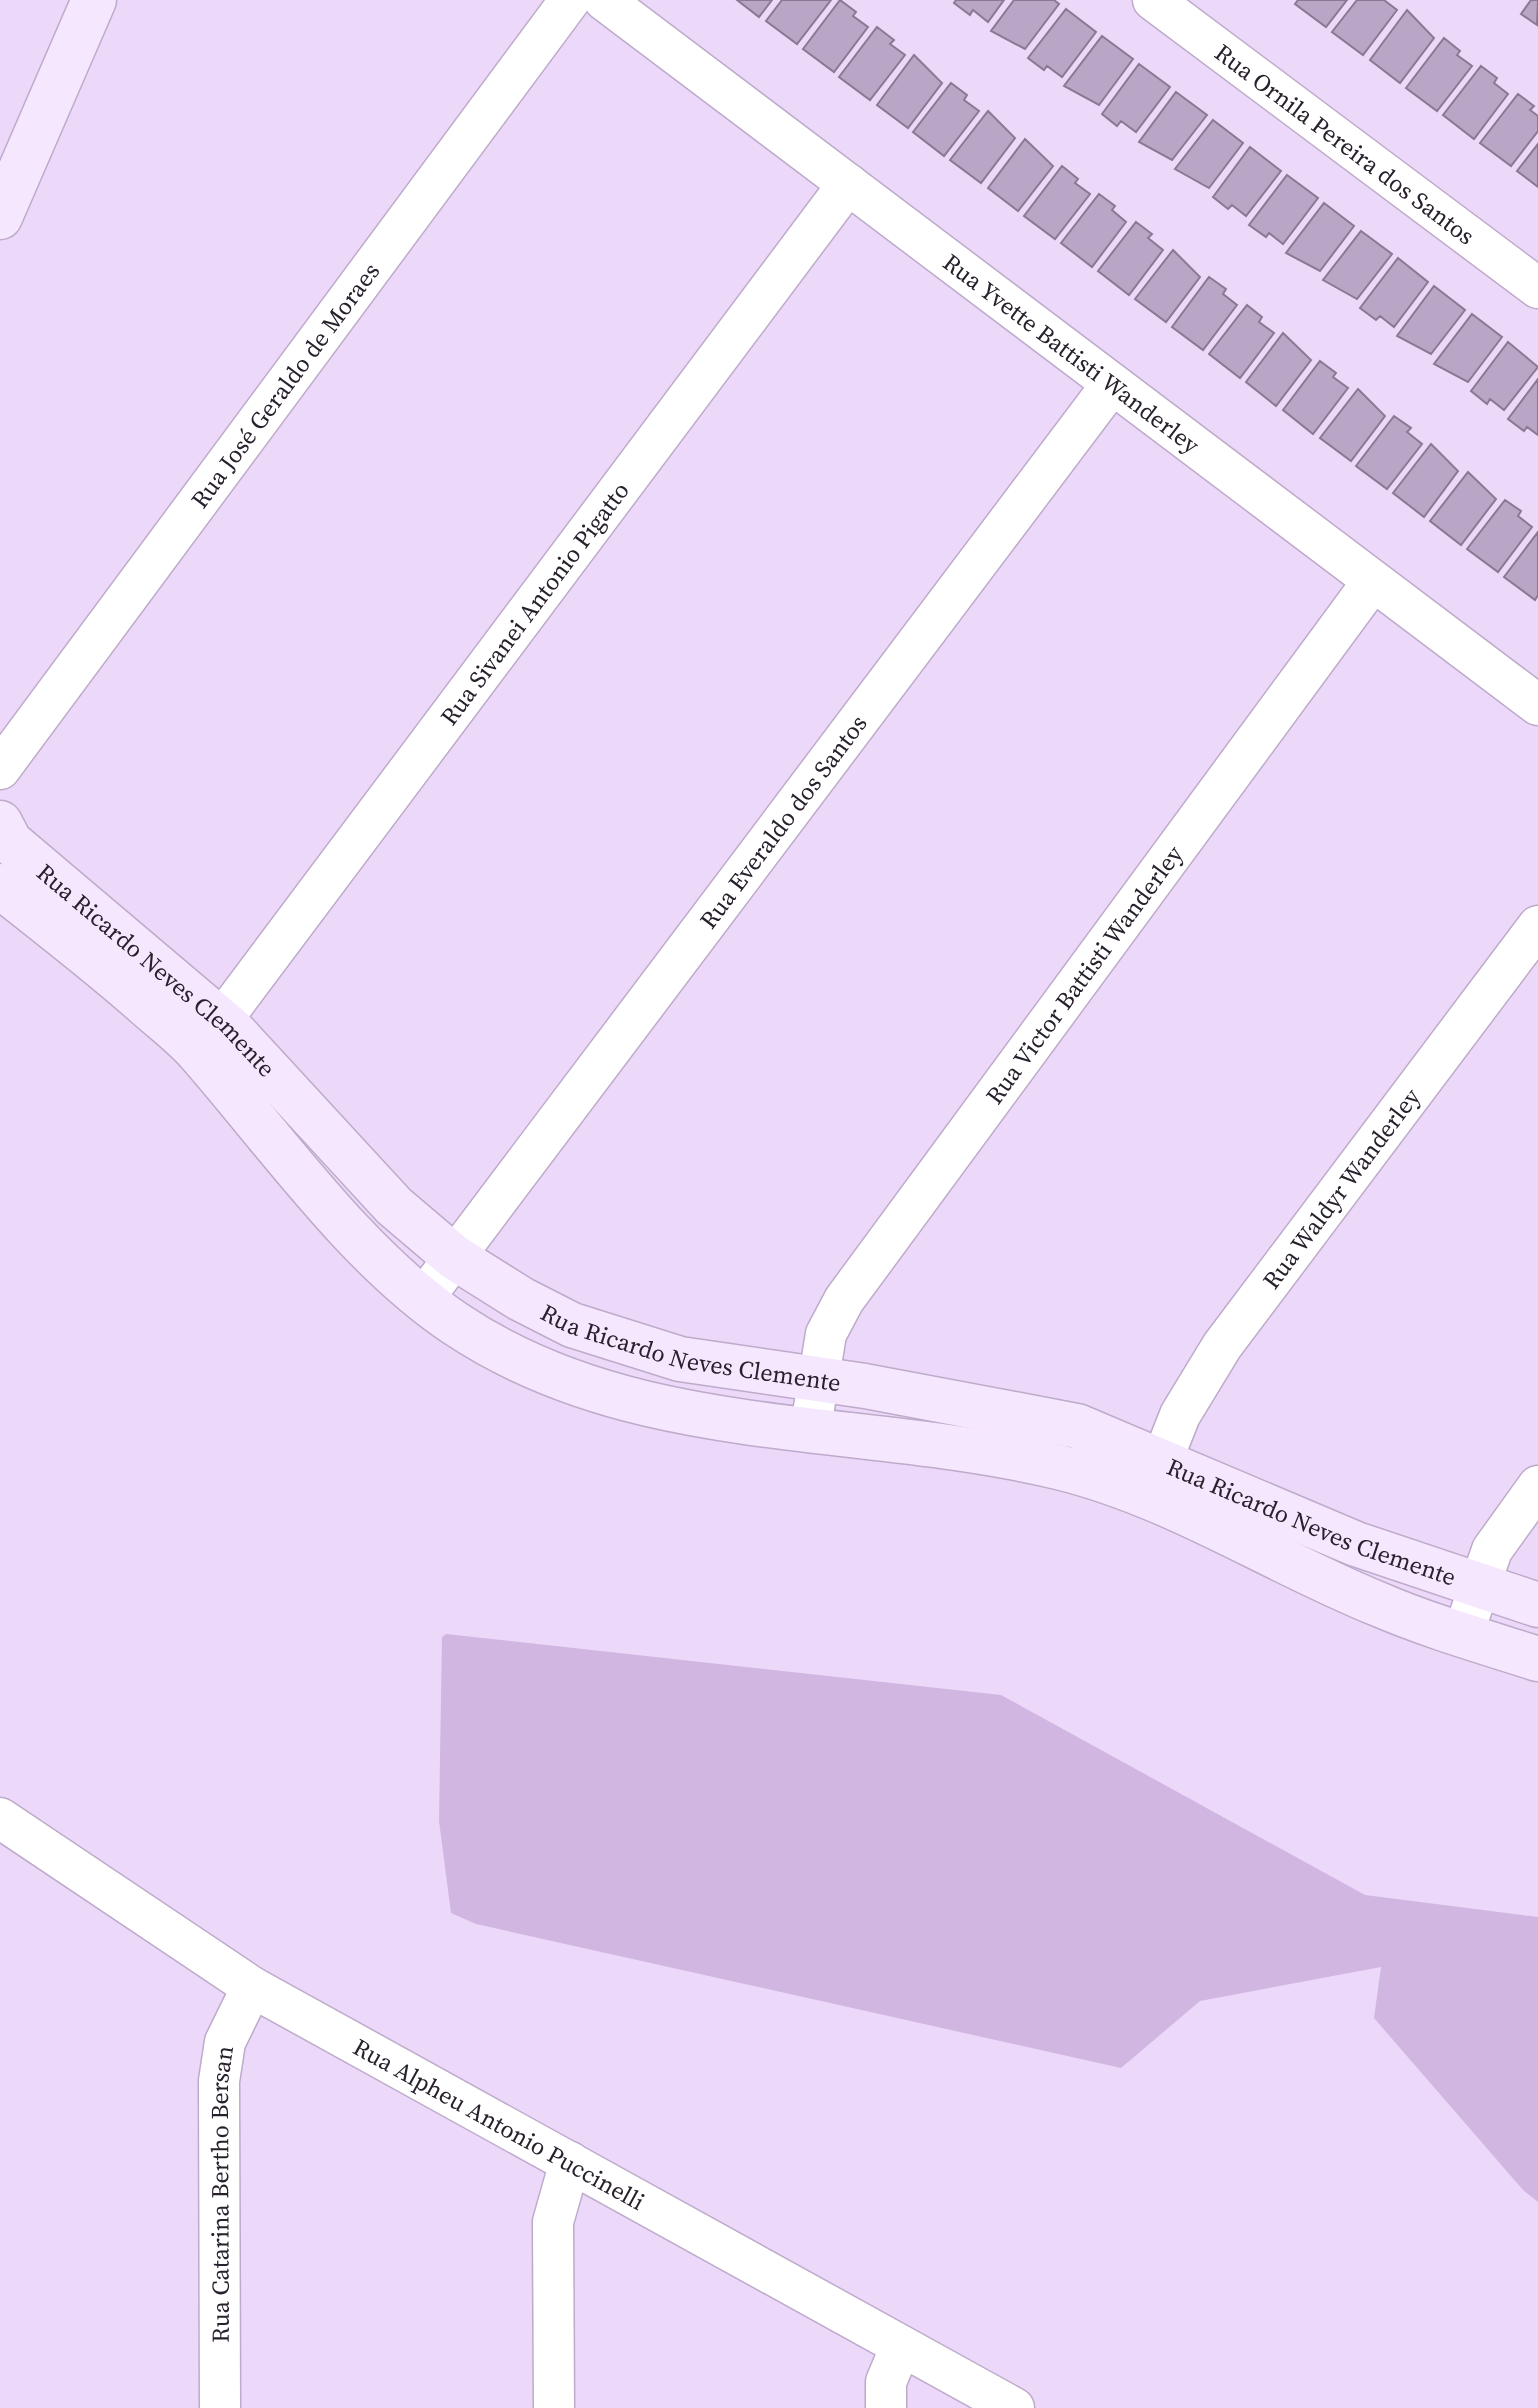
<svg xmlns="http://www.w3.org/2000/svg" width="1538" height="2408" viewBox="0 0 1538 2408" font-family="'Source Serif 4',serif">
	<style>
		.green { fill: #d0b6e1 }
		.building { fill: #b9a6c6; stroke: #8a7895; stroke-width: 2 }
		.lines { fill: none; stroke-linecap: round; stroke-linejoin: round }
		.street-casing { stroke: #beabcb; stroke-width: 43 }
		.secondary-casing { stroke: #beabcb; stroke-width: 47 }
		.street { stroke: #fff; stroke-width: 40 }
		.secondary { stroke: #f5e7fd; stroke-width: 44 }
		.labels { text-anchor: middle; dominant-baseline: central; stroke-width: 6; stroke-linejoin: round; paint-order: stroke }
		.street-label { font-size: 24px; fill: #28212d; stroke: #fff }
	</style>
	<rect width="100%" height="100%" fill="#ecd8f9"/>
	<path class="green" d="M446,1634L1001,1695L1365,1895L1538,1917V2202L1523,2190L1374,2018L1381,1967L1200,2001L1121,2068L476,1924L451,1913L439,1821L442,1637Z"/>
	<path class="building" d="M737,0H772L759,17Z
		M782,0H831L797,44L766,21Z
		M840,0L856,12L853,16L868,27L834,72L803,49Z
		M956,0H1004L988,22L973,10L970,15L954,3Z
		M1014,0H1054L1059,4L1025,49L991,31Z
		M1298,0H1347L1326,27L1295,4Z
		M1357,0H1384L1397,10L1363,55L1332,32Z
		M1531,0H1538L1537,25L1521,14Z
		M1066,9L1096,32L1062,77L1047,66L1044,70L1028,58Z
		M1407,10L1434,38L1400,83L1370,60Z
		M877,27L894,40L890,44L905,55L870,100L839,77Z
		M1102,36L1133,59L1099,105L1064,86Z
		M1444,38L1460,51L1457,55L1472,66L1437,111L1406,88Z
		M914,55L942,83L908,128L877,105Z
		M1139,64L1170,87L1136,132L1121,121L1117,126L1102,114Z
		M1481,66L1497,78L1494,83L1508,94L1474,139L1443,115Z
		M951,83L967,95L964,100L979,111L944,156L913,132Z
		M1176,92L1207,115L1172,160L1139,142Z
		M1518,94L1534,106L1530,110L1538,116V131L1511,166L1480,143Z
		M988,111L1015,138L981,183L950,160Z
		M1213,120L1243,143L1209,188L1175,169Z
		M1025,139L1053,166L1018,211L988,188Z
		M1538,144V187L1517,171Z
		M1250,147L1281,171L1246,216L1232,205L1228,209L1213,197Z
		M1062,166L1078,179L1075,183L1090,194L1055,239L1024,216Z
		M1287,175L1318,198L1283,244L1269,233L1266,237L1249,225Z
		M1099,194L1115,206L1112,210L1126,222L1092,267L1061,243Z
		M1324,203L1354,226L1320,271L1286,253Z
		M1136,222L1152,234L1148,238L1163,250L1129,295L1098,271Z
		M1361,231L1392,254L1357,299L1323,280Z
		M1173,250L1200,277L1166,322L1135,299Z
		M1398,258L1428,282L1394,327L1380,316L1376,320L1360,308Z
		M1209,277L1226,289L1223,294L1237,305L1203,350L1172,327Z
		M1434,286L1465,310L1431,354L1397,336Z
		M1247,305L1262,317L1259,322L1274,333L1240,378L1209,354Z
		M1472,314L1502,337L1468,382L1434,364Z
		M1283,333L1311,360L1276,406L1246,382Z
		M1508,342L1538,367L1504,410L1490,399L1487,404L1471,391Z
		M1320,361L1336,373L1333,377L1348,388L1313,434L1283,410Z
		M1538,379V435L1527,427L1524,431L1508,419Z
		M1358,389L1385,416L1351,461L1320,438Z
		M1394,416L1411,428L1407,432L1422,444L1387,489L1356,466Z
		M1431,444L1458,471L1424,517L1393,493Z
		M1468,472L1496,499L1461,545L1430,521Z
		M1505,500L1521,511L1518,516L1532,527L1498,572L1467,549Z
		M1538,532V595L1535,600L1504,577Z"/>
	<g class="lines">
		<defs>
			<g id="street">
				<path id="s1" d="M604,0L1538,705"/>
				<path id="s2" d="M1153,0L1538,288"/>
				<path id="s3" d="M0,769L570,0"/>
				<path id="s4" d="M201,1043L221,1021L848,184"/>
				<path id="s5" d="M423,1299L1112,384"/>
				<path id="s6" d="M810,1432L826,1334L844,1300L1373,581"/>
				<path id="s7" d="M1150,1491L1180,1415L1222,1346L1538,926"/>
				<path d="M1463,1634L1492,1550L1538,1486"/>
				<path id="s8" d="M0,1818L252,1987L1014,2408"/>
				<path id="s9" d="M220,2408L219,2081L225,2042L252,1987"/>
				<path d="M554,2408L553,2222L570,2162"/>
				<path d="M886,2408V2382L901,2346"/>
			</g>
			<g id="secondary">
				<path d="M0,217L94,0"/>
				<path id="s10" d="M0,823L10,842L232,1030L394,1206L454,1257L521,1299L572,1325L680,1359L865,1386L1077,1426L1356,1544L1538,1605"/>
				<path d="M0,886C49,925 99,963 145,1004C163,1020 183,1035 198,1052C276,1141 357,1258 456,1324C635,1444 857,1419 1058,1467C1173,1495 1270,1560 1378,1604C1429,1626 1485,1642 1538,1659"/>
			</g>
		</defs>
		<use href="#street" class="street-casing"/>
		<use href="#secondary" class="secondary-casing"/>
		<use href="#street" class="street"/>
		<use href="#secondary" class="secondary"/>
	</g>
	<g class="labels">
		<g class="street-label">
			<text stroke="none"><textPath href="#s2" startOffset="240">Rua Ornila Pereira dos Santos</textPath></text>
			<text stroke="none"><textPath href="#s1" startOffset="586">Rua Yvette Battisti Wanderley</textPath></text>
			<text stroke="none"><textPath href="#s3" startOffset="478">Rua José Geraldo de Moraes</textPath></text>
			<text stroke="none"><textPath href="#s4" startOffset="552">Rua Sivanei Antonio Pigatto</textPath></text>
			<text stroke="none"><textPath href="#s5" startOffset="598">Rua Everaldo dos Santos</textPath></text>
			<text stroke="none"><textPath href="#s10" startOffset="216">Rua Ricardo Neves Clemente</textPath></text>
			<text stroke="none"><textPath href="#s6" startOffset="542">Rua Victor Battisti Wanderley</textPath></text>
			<text stroke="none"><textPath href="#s7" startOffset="360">Rua Waldyr Wanderley</textPath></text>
			<text stroke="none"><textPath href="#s10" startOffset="888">Rua Ricardo Neves Clemente</textPath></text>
			<text stroke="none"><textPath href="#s10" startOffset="1536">Rua Ricardo Neves Clemente</textPath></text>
			<text stroke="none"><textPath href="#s8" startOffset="586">Rua Alpheu Antonio Puccinelli</textPath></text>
			<text stroke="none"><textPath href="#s9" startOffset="214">Rua Catarina Bertho Bersan</textPath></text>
		</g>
	</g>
</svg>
